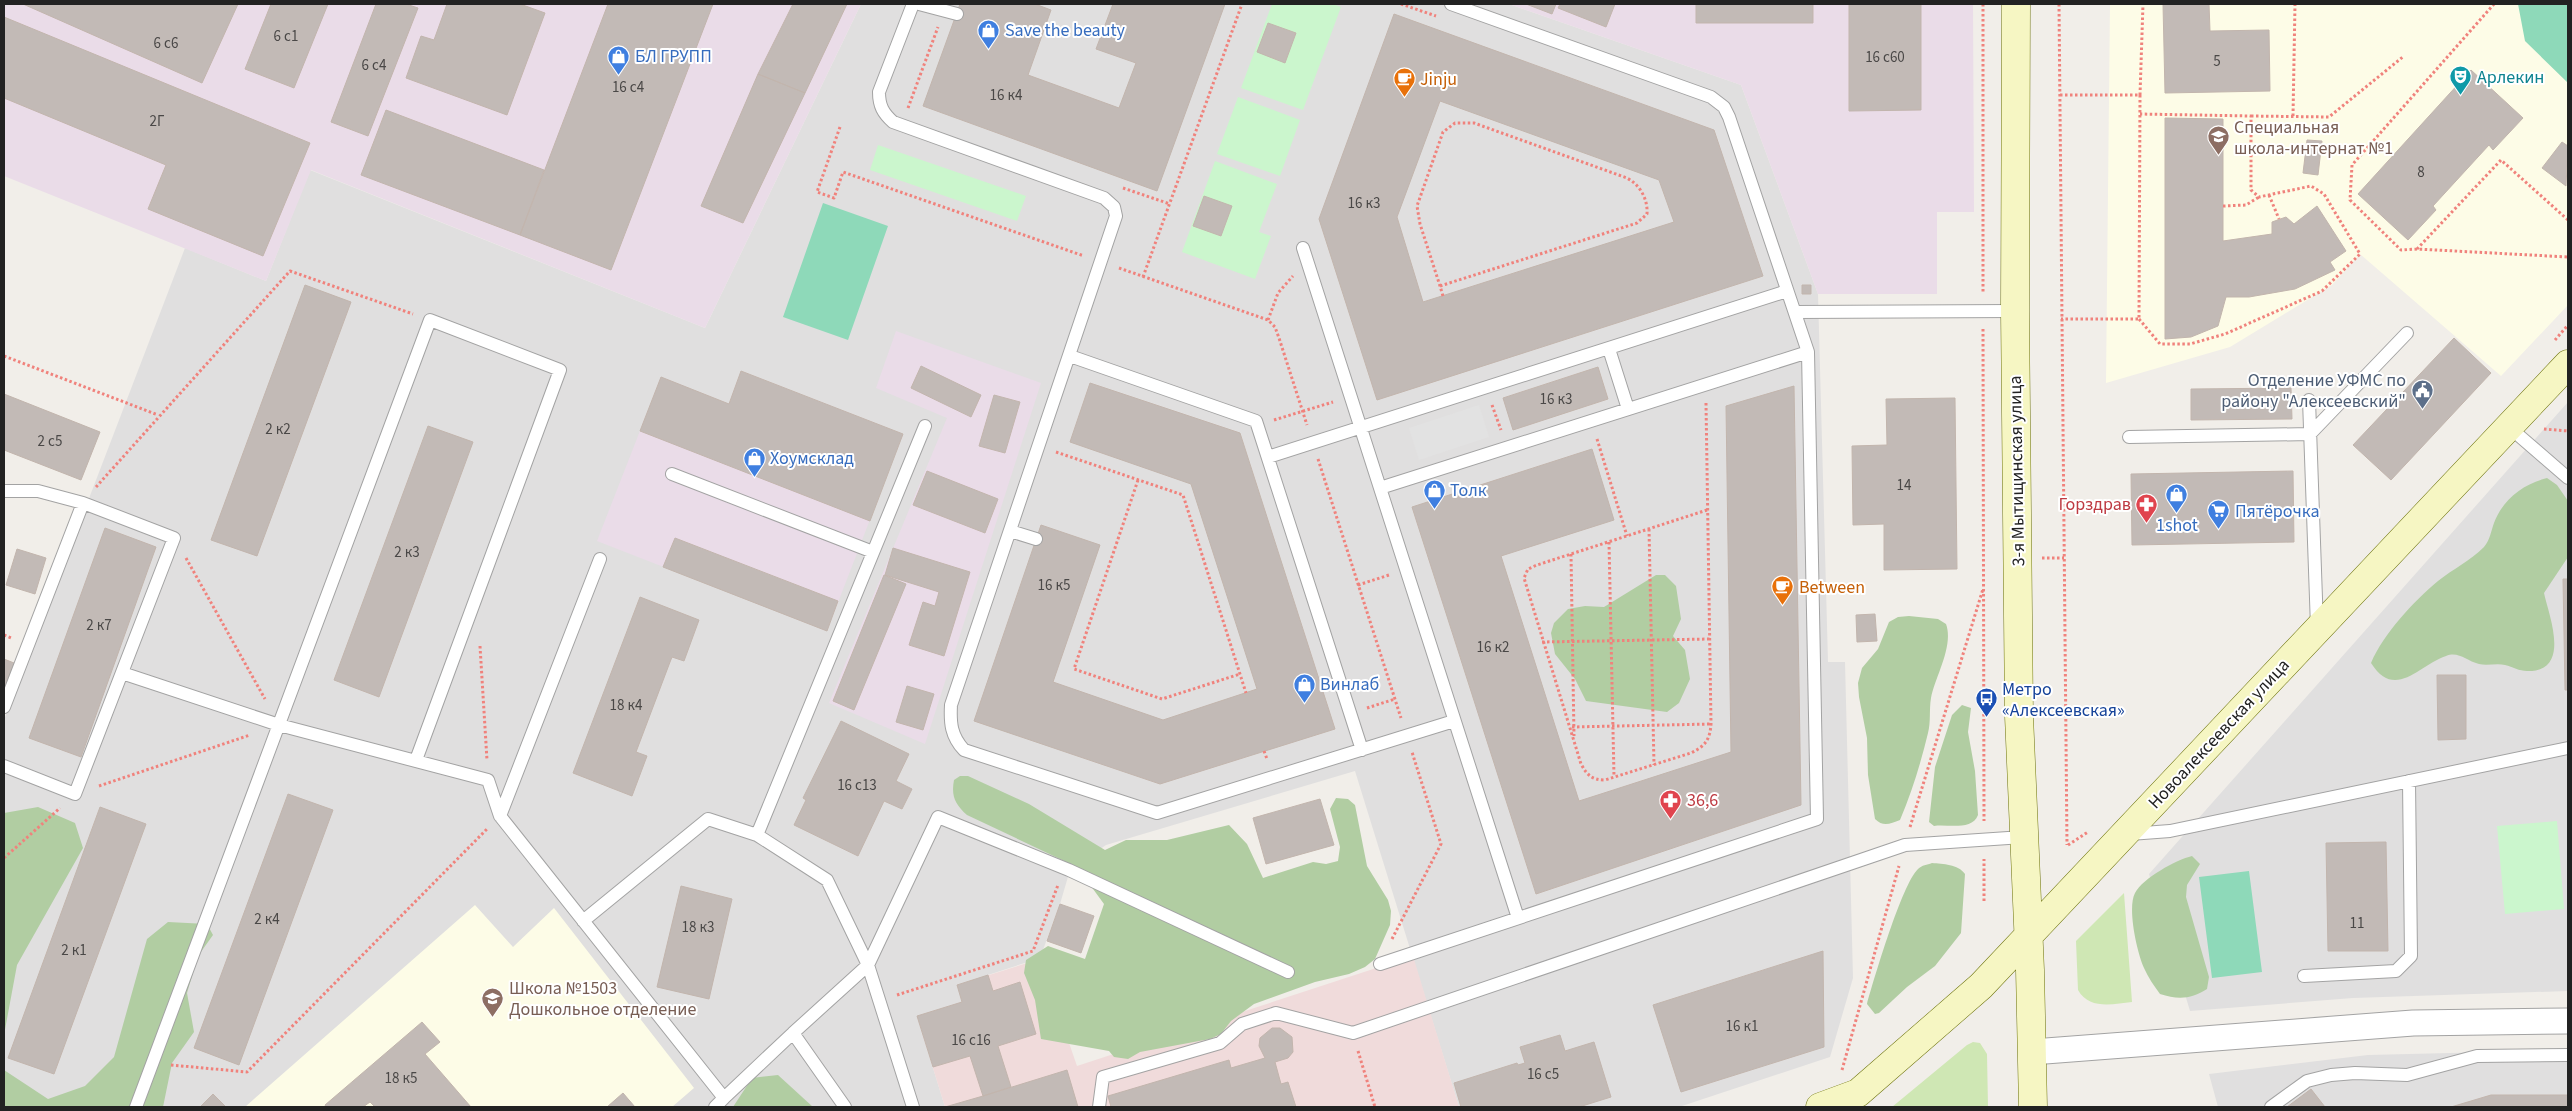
<svg xmlns="http://www.w3.org/2000/svg" width="2572" height="1111" viewBox="0 0 2572 1111" font-family="'Source Sans 3',sans-serif">
	<style>
		.residential { fill: #e0dfdf }
		.commercial { fill: #f0dbdb }
		.industrial { fill: #eadce8 }
		.education { fill: #fdfce7 }
		.grass { fill: #cfe7b4 }
		.forest { fill: #b1cda2 }
		.park { fill: #cbf6cd }
		.pitch { fill: #8ed9b9 }
		.parking { fill: #e2e2e2 }
		.building { fill: #c2bab6; stroke: #c2b5ad; fill-rule: evenodd }
		.lines { fill: none; stroke-linecap: round; stroke-linejoin: round }
		.lane-casing { stroke: #a3a3a3; stroke-width: 14 }
		.street-casing { stroke: #a3a3a3; stroke-width: 27 }
		.secondary-casing { stroke: #6e740e; stroke-width: 29 }
		.path { stroke: #f0827c; stroke-width: 3; stroke-dasharray: 2.5 2.5; stroke-linecap: butt }
		.lane { stroke: #fff; stroke-width: 12 }
		.street { stroke: #fff; stroke-width: 25 }
		.secondary { stroke: #f6f6c3; stroke-width: 28 }
		.labels { text-anchor: middle; dominant-baseline: central; stroke-width: 4; stroke-linejoin: round; paint-order: stroke }
		.number-label { font-size: 15px; fill: #4a4847 }
		.shop-label { font-size: 18px; fill: #366cbe; stroke: #fff; text-anchor: start }
		.culture-label { font-size: 18px; fill: #0d838f; stroke: #fff; text-anchor: start }
		.food-label { font-size: 18px; fill: #c56008; stroke: #fff; text-anchor: start }
		.education-label { font-size: 18px; fill: #785e54; stroke: #fff; text-anchor: start }
		.service-label { font-size: 18px; fill: #4e5e75; stroke: #fff; text-anchor: end }
		.street-label { font-size: 18px; fill: #222; stroke: #fff }
		.health-label { font-size: 18px; fill: #be3a42; stroke: #fff; text-anchor: end }
		.transit-label { font-size: 18px; fill: #164399; stroke: #fff; text-anchor: start }
	</style>
	<rect width="100%" height="100%" fill="#f1eee9"/>
	<path class="residential" d="M861,4H1509L1741,85L1818,294L1828,662H1845L1853,978L1830,1057L1679,1107H1459L1355,771L1106,845L1070,870L1060,904L1040,958L957,985L962,1002L917,1016L945,1107H226L213,1094L200,1107H4V720L185,248L266,281L310,170L705,328Z
		M2568,402V991L2353,998L2190,1011L2149,874Z
		M2568,1050V1107H2218L2209,1074L2368,1055Z"/>
	<path class="commercial" d="M1413,956L1459,1107H945L917,1016L962,1002L957,985L1040,959L1077,1066Z"/>
	<path class="industrial" d="M4,4H861L705,328L311,170L266,281L4,176Z
		M1509,4H1973L1974,212H1937V294H1818L1741,85Z
		M896,331L1041,383L925,744L829,703L947,418L876,388Z
		M741,371L903,434L827,631L597,541L661,377L729,404Z"/>
	<path class="education" d="M2110,4H2568V305L2501,376L2360,254L2332,285L2230,347L2106,383Z
		M475,905L513,947L554,908L694,1088L672,1107H635L623,1093L607,1107H245Z"/>
	<path class="grass" d="M2124,893L2132,1002C2113,1004 2089,1010 2078,990L2076,941Z
		M1973,1042L1980,1043L1987,1054L1988,1107H1892L1967,1045Z"/>
	<path class="forest" d="M2547,478L2557,485L2568,501V557L2544,593C2549,616 2572,672 2527,671C2519,671 2513,667 2505,665C2497,663 2487,666 2479,664C2466,661 2459,651 2446,656C2419,665 2395,701 2371,663C2384,633 2413,602 2438,581C2453,569 2470,561 2484,547C2490,540 2491,531 2494,523C2503,499 2523,484 2547,478Z
		M1656,575H1665L1676,586L1681,619L1673,636L1685,650L1690,679L1679,703L1667,712L1586,701L1575,679L1555,654L1551,633L1554,623L1568,609L1585,606L1604,607Z
		M1909,616L1938,619L1946,624C1954,646 1935,677 1931,698C1929,710 1931,722 1928,733C1921,762 1912,792 1900,820C1890,824 1883,827 1875,819L1868,775L1867,738L1859,697L1858,683L1862,668L1878,649L1889,622L1898,617Z
		M1962,705L1971,708L1968,732L1975,771L1978,815C1972,831 1948,824 1934,826L1929,822L1935,767L1952,715Z
		M960,776H968L1029,804L1105,850L1126,840H1167L1229,825L1247,844L1263,878L1313,862L1326,864L1338,861L1340,847L1330,809L1336,798L1348,799L1355,805L1367,866L1388,900L1391,911L1390,925L1375,959L1365,967L1349,974L1315,982L1254,1004L1231,1021L1221,1034L1210,1039L1140,1052L1128,1059L1114,1057L1109,1051L1041,1039L1035,1000L1024,973L1026,960L1048,946L1085,959L1104,904L1077,867L967,815C955,804 951,796 954,780Z
		M38,807L75,823L83,848L17,965L4,1035V813Z
		M2192,856L2200,864L2187,885L2186,897L2209,977L2207,989C2192,999 2178,1000 2160,994C2154,986 2148,977 2144,968C2137,952 2127,908 2135,893C2143,878 2176,860 2192,856Z
		M1932,863C1943,864 1958,864 1965,874L1961,933L1935,966L1907,987L1879,1013L1875,1014L1867,1004C1874,979 1902,884 1918,869C1922,865 1927,865 1932,863Z
		M168,922L207,924L213,935L198,956L187,993L194,1032L172,1063L163,1107H4V1070L48,1099L85,1086L114,1057L147,939Z
		M778,1075L813,1107H733L752,1078Z"/>
	<path class="park" d="M1272,4H1333L1341,7L1303,110L1241,88Z
		M1238,97L1300,120L1280,176L1217,154Z
		M878,145L1026,196L1017,221L870,170Z
		M1215,161L1277,184L1259,232L1271,236L1255,279L1182,252Z
		M2557,821L2564,909L2505,914L2497,826Z"/>
	<path class="pitch" d="M2518,4H2568V83L2525,41Z
		M823,203L888,226L848,340L783,317Z
		M2249,871L2262,972L2212,978L2199,877Z"/>
	<path class="parking" d="M1479,405L1489,437L1419,460L1409,428Z"/>
	<path class="building" d="M23,4H238L202,83Z
		M271,4H328L294,88L245,69Z
		M376,4H406L418,8L368,136L331,122Z
		M447,4H520L545,13L507,115L406,78L421,36L434,40Z
		M608,4H713L611,270L520,235Z
		M793,4H847L805,93L758,74Z
		M960,4H1035L1051,10L1028,75L1119,108L1136,63L1096,49L1113,4H1225L1157,191L923,106Z
		M1526,4H1556L1552,14Z
		M1560,4H1615L1606,27L1558,8Z
		M1696,4H1813V23H1696Z
		M1849,4H1921V110L1849,111Z
		M2163,4H2209L2210,31L2269,30L2270,91L2165,93Z
		M1394,14L1714,130L1763,276L1377,400L1319,219ZM1440,101L1659,180L1674,222L1423,302L1397,217Z
		M4,17L310,143L263,256L148,209L166,165L4,98Z
		M1268,23L1296,33L1285,63L1257,52Z
		M2471,70L2523,118L2493,150L2489,145L2433,206L2436,210L2408,240L2358,194Z
		M758,74L805,93L743,223L701,206Z
		M386,110L544,170L520,235L361,175Z
		M2165,118L2223,119V241L2272,234V222L2286,217L2294,224L2317,206L2346,251L2330,262L2335,270L2295,289L2249,297H2226L2218,326L2191,337L2165,339Z
		M2307,140L2322,141L2318,175L2303,173Z
		M2562,142L2568,146L2566,186L2542,168Z
		M1204,196L1232,206L1221,236L1193,226Z
		M305,285L351,302L257,556L211,540Z
		M1802,285H1811V294H1802Z
		M2454,338L2491,373L2391,480L2353,445Z
		M921,366L981,395L971,417L911,388Z
		M1598,367L1608,399L1513,430L1503,398Z
		M741,371L903,434L870,521L640,431L661,377L729,404Z
		M1090,383L1240,433L1335,729L1160,784L974,721L1041,525L1100,545L1053,682L1163,720L1257,689L1191,484L1070,442Z
		M1794,386L1801,805L1536,894L1412,507L1592,449L1614,520L1501,556L1579,801L1604,793L1731,752L1726,406Z
		M2291,388L2292,419L2191,420V389Z
		M4,394L100,432L81,480L4,450Z
		M994,395L1020,402L1005,453L979,446Z
		M1955,398L1957,569L1884,570V524L1853,525L1852,446L1887,445L1886,399Z
		M428,426L473,442L379,697L334,680Z
		M927,471L998,499L985,533L913,505Z
		M2293,471L2294,542L2132,545L2131,474Z
		M105,528L156,547L81,757L29,738Z
		M675,538L838,601L827,631L663,567Z
		M893,548L970,572L944,656L909,645L923,602L935,606L939,592L885,575Z
		M17,549L46,558L35,594L6,585Z
		M884,575L906,584L854,710L833,701Z
		M2563,579H2568V690H2565Z
		M640,597L699,620L684,661L672,657L670,662L636,752L647,756L632,796L573,773Z
		M1875,614L1877,641L1857,642L1856,615Z
		M4,659L14,663L4,689Z
		M2437,675H2466V739L2438,740Z
		M907,686L934,694L923,730L896,722Z
		M841,721L909,754L896,781L912,789L902,809L884,801L858,856L794,825L806,800L803,798Z
		M288,794L333,810L239,1065L194,1048Z
		M1320,799L1334,845L1266,864L1253,818Z
		M100,807L146,824L54,1074L8,1058Z
		M2386,842L2388,951H2328L2326,843Z
		M681,886L732,899L709,999L657,987Z
		M1060,904L1094,916L1081,953L1047,941Z
		M1823,951L1824,1047L1681,1092L1653,1005Z
		M988,975L993,991L1020,982L1036,1034L998,1046L1011,1087L983,1096L970,1056L933,1067L917,1016L962,1002L957,985Z
		M422,1022L440,1042L425,1054L471,1107H375L370,1102L363,1107H326L325,1105Z
		M1272,1028H1280L1292,1037L1293,1052L1288,1058L1275,1062L1281,1084L1288,1082L1296,1107H1111L1108,1096L1229,1060L1231,1068L1265,1058L1259,1046L1260,1038Z
		M1560,1035L1565,1051L1594,1042L1611,1097L1579,1107H1461L1454,1083L1517,1063L1518,1065L1525,1063L1520,1047Z
		M1067,1070L1078,1107H945L983,1096Z
		M2311,1089L2325,1107H2287Z
		M623,1093L635,1107H607Z
		M213,1094L226,1107H200Z
		M2491,1095H2568V1107H2451Z"/>
	<g class="lines">
		<defs>
			<path id="lane" d="M913,4L879,92C879,106 883,113 893,122L1104,198L1114,207L1116,216L951,705C950,723 951,736 964,750L1157,813L1454,721
				M919,4L957,14
				M1303,248L1518,918
				M1795,312L2015,311
				M1609,349L1628,409
				M1070,356L1256,421L1362,750
				M2309,400L2317,627
				M2509,427L2568,478
				M2129,437L2310,434L2407,333
				M1268,457L1787,291
				M672,474L873,552
				M1380,488L1808,352
				M4,491H38L83,503
				M1010,531L1036,539
				M122,673L279,725L488,780L500,816L724,1098L715,1107
				M4,707L83,503L174,538L75,794L4,766
				M500,816L600,559
				M2130,834L2170,831L2568,748
				M757,835L925,426
				M583,921L708,819L757,835L827,880L868,965L913,1107
				M1380,964L1817,819L1808,352L1729,117L1724,107L1711,97L1451,4
				M2304,976L2396,971L2411,956L2409,781
				M724,1098L793,1033
				M136,1107L430,320L560,370L416,760
				M845,1107L793,1033L868,965L938,817L1069,870L1288,972
				M1099,1107L1103,1077L1220,1043L1242,1024L1276,1013L1353,1033L1905,845L2023,837
				M2271,1107L2307,1081L2331,1075L2355,1073L2407,1075L2477,1056L2568,1055"/>
			<path id="street" d="M2032,1052L2413,1023L2568,1021"/>
			<path id="secondary" d="M2016,4L2015,311L2019,716L2030,970L2033,1107
				M1820,1107L1858,1093L1981,986L2568,364"/>
		</defs>
		<use href="#lane" class="lane-casing"/>
		<use href="#street" class="street-casing"/>
		<use href="#secondary" class="secondary-casing"/>
		<path class="path" d="M1401,4L1436,16
			M1983,4V293
			M2059,4L2067,845
			M2060,95H2140L2139,319H2061
			M2140,95L2143,4
			M908,108L938,27
			M2251,116L2329,117L2404,56
			M2293,116L2295,4
			M840,127L817,192L834,198L843,172L1084,256
			M1123,188L1170,204
			M2269,195L2279,219
			M2223,206L2246,205L2259,197
			M2568,220L2501,160L2417,249L2568,257
			M2417,249L2401,250L2350,200L2352,165L2494,4
			M1119,268L1268,320L1275,327L1279,338L1307,425
			M1143,277L1242,4
			M1440,286L1637,223L1647,214C1648,199 1640,185 1627,178L1474,123H1455L1443,132L1417,206L1420,224L1440,286L1443,296
			M2139,319L2160,344H2190L2225,334L2322,291L2360,254L2324,194L2311,186L2259,197L2251,190V116L2140,114
			M1268,320L1278,293L1293,276
			M1983,329L1984,821
			M2555,340L2568,325
			M4,356L158,415
			M1706,403L1711,724C1710,740 1705,746 1691,753L1605,780C1592,780 1587,775 1581,764L1524,578L1528,569L1537,565L1707,510
			M1492,405L1501,430
			M1274,420L1333,402
			M2544,429L2568,431
			M1597,439L1627,536
			M1056,452L1183,495L1246,693
			M1318,459L1401,718
			M1138,480L1074,669L1162,699L1240,674
			M96,487L290,271L413,314
			M1649,529L1654,765
			M1609,542L1614,777
			M1571,554L1574,736
			M186,558L265,699
			M2042,558H2064
			M1358,585L1389,575
			M4,635L11,638
			M1542,642L1710,639
			M480,646L487,760
			M1367,708L1395,699
			M1572,727L1711,724
			M1264,751L1267,759
			M99,786L250,735
			M1910,827L1983,589
			M2068,845L2088,832
			M4,858L60,808
			M1984,901V859
			M1392,939L1441,844L1412,752
			M897,995L1033,951L1058,885
			M1358,1051L1375,1107
			M171,1065L247,1072L488,828
			M1842,1070L1899,866"/>
		<use href="#lane" class="lane"/>
		<use href="#street" class="street"/>
		<use href="#secondary" class="secondary"/>
	</g>
	<defs>
		<symbol id="shop-pin" viewBox="-11 -11 22 30"><path d="M0 17L-7.5 6A9.5 9.5 0 1 1 7.5 6Z" fill="#3f7fe0" stroke="#fff"/><path d="M-5-2.5h2.3a2.7 3.5 0 0 1 5.4 0H5L5.5 6h-11ZM-1.5-2.5h3a1.5 2.3 0 0 0-3 0Z" fill="#fff"/></symbol>
		<symbol id="theatre-pin" viewBox="-11 -11 22 30"><path d="M0 17L-7.5 6A9.5 9.5 0 1 1 7.5 6Z" fill="#0f9aa8" stroke="#fff"/><path d="M-5-5.5Q0-4 5-5.5V0Q5 5 0 6Q-5 5-5 0ZM-3.3-2.5H-1v1.5H-3.3ZM1-2.5H3.3v1.5H1ZM-2.8 1Q0 5.5 2.8 1Z" fill="#fff"/></symbol>
		<symbol id="cafe-pin" viewBox="-11 -11 22 30"><path d="M0 17L-7.5 6A9.5 9.5 0 1 1 7.5 6Z" fill="#e8710a" stroke="#fff"/><path d="M-5.5-4.5H6V0H3Q3 3.5 0 3.5H-2.5Q-5.5 3.5-5.5 0ZM3-3.2v2h1.7v-2ZM-6 4.5H4V6H-6Z" fill="#fff"/></symbol>
		<symbol id="school-pin" viewBox="-11 -11 22 30"><path d="M0 17L-7.5 6A9.5 9.5 0 1 1 7.5 6Z" fill="#8d6e63" stroke="#fff"/><path d="M0-5L7-2L0 1L-7-2ZM-4 1L0 2.5L4 1V4Q0 6-4 4Z" fill="#fff"/></symbol>
		<symbol id="civic-pin" viewBox="-11 -11 22 30"><path d="M0 17L-7.5 6A9.5 9.5 0 1 1 7.5 6Z" fill="#5c6f8a" stroke="#fff"/><path d="M-.6-6.5H3V-4.5H.6V-3L4-1V1h2V6H-6V1h2V-1L-.6-3ZM-1.2 2.5V6h2.4V2.5Z" fill="#fff"/></symbol>
		<symbol id="pharmacy-pin" viewBox="-11 -11 22 30"><path d="M0 17L-7.5 6A9.5 9.5 0 1 1 7.5 6Z" fill="#e0444e" stroke="#fff"/><path d="M-2-6h4v4h4v4h-4v4h-4v-4h-4v-4h4Z" fill="#fff"/></symbol>
		<symbol id="supermarket-pin" viewBox="-11 -11 22 30"><path d="M0 17L-7.5 6A9.5 9.5 0 1 1 7.5 6Z" fill="#3f7fe0" stroke="#fff"/><path d="M-6-5.5h2.5l.6 2H6L4.5 2H-2.5L-4.4-4H-6ZM-1.5 3.2a1.3 1.3 0 1 0 .1 0ZM3 3.2a1.3 1.3 0 1 0 .1 0Z" fill="#fff"/></symbol>
		<symbol id="bus-pin" viewBox="-11 -11 22 30"><path d="M0 17L-7.5 6A9.5 9.5 0 1 1 7.5 6Z" fill="#1a4fb4" stroke="#fff"/><path d="M-5-6H5V4H4V6H2V4H-2V6H-4V4H-5ZM-3.5-4V0h7V-4ZM-3.5 1.2v1.5H-2V1.2ZM2 1.2v1.5H3.5V1.2Z" fill="#fff"/></symbol>
	</defs>
	<g fill-rule="evenodd">
		<use href="#shop-pin" x="976" y="18" width="25" height="34"/>
		<use href="#shop-pin" x="606" y="44" width="25" height="34"/>
		<use href="#theatre-pin" x="2448" y="64" width="25" height="34"/>
		<use href="#cafe-pin" x="1392" y="66" width="25" height="34"/>
		<use href="#school-pin" x="2206" y="124" width="25" height="34"/>
		<use href="#civic-pin" x="2410" y="378" width="25" height="34"/>
		<use href="#shop-pin" x="742" y="446" width="25" height="34"/>
		<use href="#shop-pin" x="1422" y="478" width="25" height="34"/>
		<use href="#shop-pin" x="2164" y="482" width="25" height="34"/>
		<use href="#pharmacy-pin" x="2134" y="492" width="25" height="34"/>
		<use href="#supermarket-pin" x="2206" y="498" width="25" height="34"/>
		<use href="#cafe-pin" x="1770" y="574" width="25" height="34"/>
		<use href="#shop-pin" x="1292" y="672" width="25" height="34"/>
		<use href="#bus-pin" x="1974" y="686" width="25" height="34"/>
		<use href="#pharmacy-pin" x="1658" y="788" width="25" height="34"/>
		<use href="#school-pin" x="480" y="986" width="25" height="34"/>
	</g>
	<g class="labels">
		<g class="number-label">
			<text x="286" y="36">6 с1</text>
			<text x="166" y="43">6 с6</text>
			<text x="1885" y="57">16 с60</text>
			<text x="2217" y="61">5</text>
			<text x="374" y="65">6 с4</text>
			<text x="628" y="87">16 c4</text>
			<text x="1006" y="95">16 к4</text>
			<text x="157" y="121">2Г</text>
			<text x="2421" y="172">8</text>
			<text x="1364" y="203">16 к3</text>
			<text x="1556" y="399">16 к3</text>
			<text x="278" y="429">2 к2</text>
			<text x="50" y="441">2 с5</text>
			<text x="1904" y="485">14</text>
			<text x="407" y="552">2 к3</text>
			<text x="1054" y="585">16 к5</text>
			<text x="99" y="625">2 к7</text>
			<text x="1493" y="647">16 к2</text>
			<text x="626" y="705">18 к4</text>
			<text x="857" y="785">16 с13</text>
			<text x="267" y="919">2 к4</text>
			<text x="2357" y="923">11</text>
			<text x="698" y="927">18 к3</text>
			<text x="74" y="950">2 к1</text>
			<text x="1742" y="1026">16 к1</text>
			<text x="971" y="1040">16 с16</text>
			<text x="1543" y="1074">16 с5</text>
			<text x="401" y="1078">18 к5</text>
		</g>
		<g class="shop-label">
			<text x="1005" y="30">Save the beauty</text>
			<text x="635" y="56">БЛ ГРУПП</text>
			<text x="770" y="458">Хоумсклад</text>
			<text x="1450" y="490">Толк</text>
			<text x="2235" y="511">Пятёрочка</text>
			<text x="2177" y="525" text-anchor="middle">1shot</text>
			<text x="1320" y="684">Винлаб</text>
		</g>
		<g class="culture-label">
			<text x="2477" y="77">Арлекин</text>
		</g>
		<g class="food-label">
			<text x="1420" y="79">Jinju</text>
			<text x="1799" y="587">Between</text>
		</g>
		<g class="education-label">
			<text x="2234" y="127">Специальная<tspan x="2234" dy="21">школа-интернат №1</tspan></text>
			<text x="509" y="988">Школа №1503<tspan x="509" dy="21">Дошкольное отделение</tspan></text>
		</g>
		<g class="service-label">
			<text x="2406" y="380">Отделение УФМС по<tspan x="2406" dy="21">району "Алексеевский"</tspan></text>
		</g>
		<g class="street-label">
			<text transform="translate(2017 471) rotate(-91)">3-я Мытищинская улица</text>
			<text transform="translate(2219 734) rotate(-47)">Новоалексеевская улица</text>
		</g>
		<g class="health-label">
			<text x="2131" y="504">Горздрав</text>
			<text x="1687" y="800" text-anchor="start">36,6</text>
		</g>
		<g class="transit-label">
			<text x="2002" y="689">Метро<tspan x="2002" dy="21">«Алексеевская»</tspan></text>
		</g>
	</g>
	<rect width="2572" height="1111" fill="none" stroke="#222222" stroke-width="10"/>
</svg>
